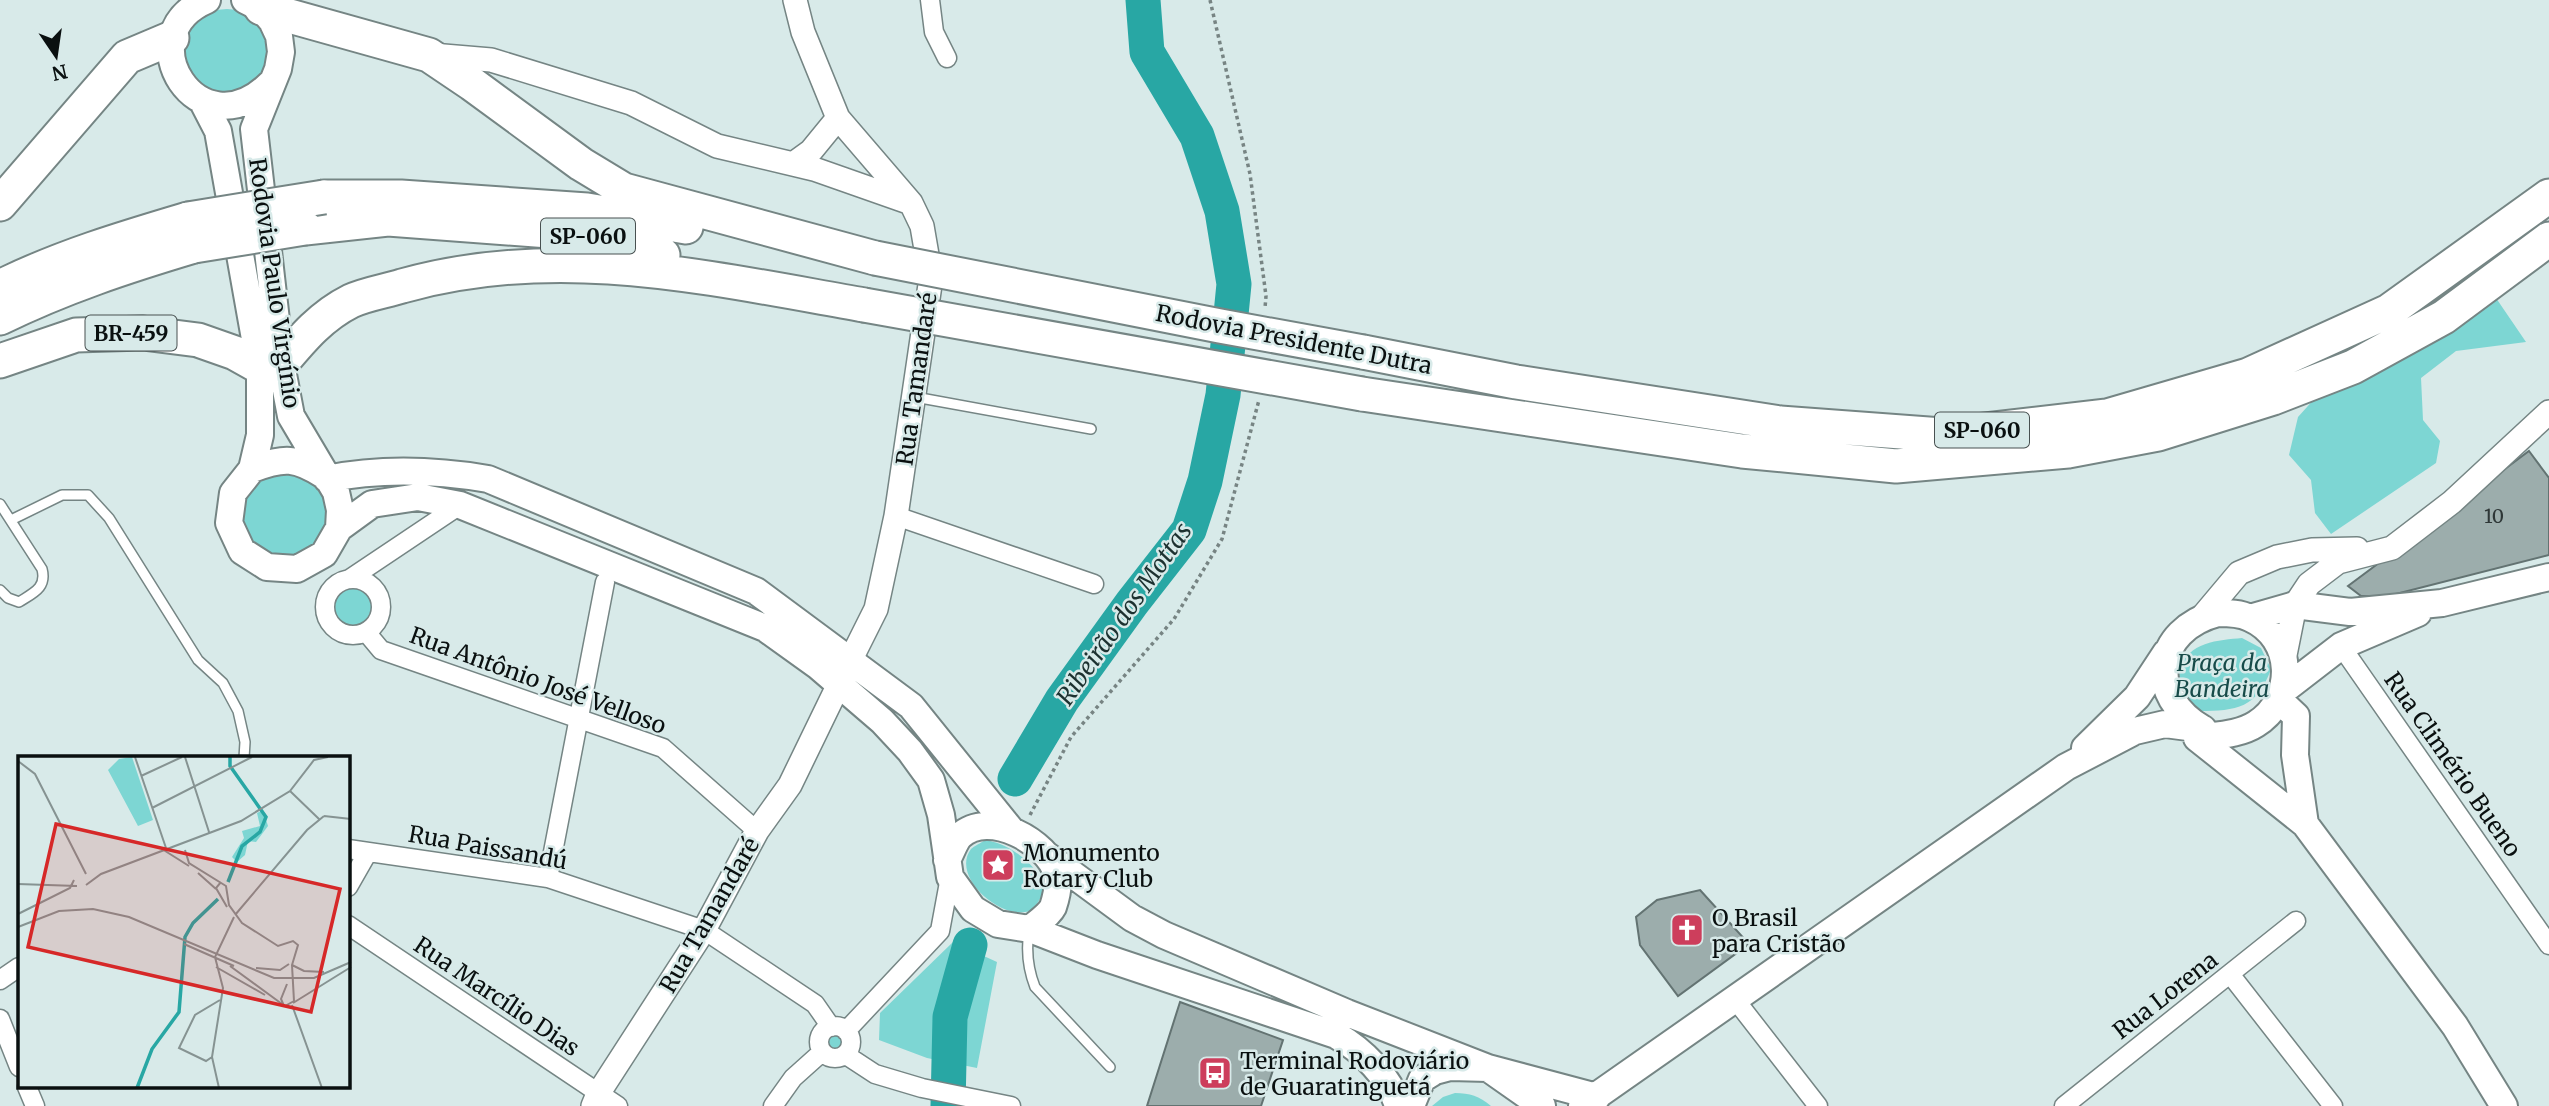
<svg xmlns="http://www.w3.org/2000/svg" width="2549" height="1106" viewBox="0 0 2549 1106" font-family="Merriweather,serif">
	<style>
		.green { fill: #7dd6d3 }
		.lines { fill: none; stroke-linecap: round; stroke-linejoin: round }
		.river { stroke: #28a7a4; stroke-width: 35 }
		.building { fill: #9cadac; stroke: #637372; stroke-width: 2 }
		.service-casing { stroke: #758584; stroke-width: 12 }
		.minor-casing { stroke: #758584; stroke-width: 21 }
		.tertiary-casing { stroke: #758584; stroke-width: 26 }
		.secondary-casing { stroke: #758584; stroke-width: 30 }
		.motorway-casing { stroke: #758584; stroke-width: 37 }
		.path { stroke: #778483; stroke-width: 3.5; stroke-dasharray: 3.5 3.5; stroke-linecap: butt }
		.service { stroke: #fff; stroke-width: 9 }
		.minor { stroke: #fff; stroke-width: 18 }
		.tertiary { stroke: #fff; stroke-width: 23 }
		.secondary { stroke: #fff; stroke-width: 26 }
		.motorway { stroke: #fff; stroke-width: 33 }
		.motorway-bridge-casing { stroke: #758584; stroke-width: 37; stroke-linecap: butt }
		.motorway-bridge { stroke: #fff; stroke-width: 33 }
		.labels { text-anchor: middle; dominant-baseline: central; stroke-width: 5; stroke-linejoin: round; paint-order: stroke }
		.number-label { font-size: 19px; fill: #2e3737 }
		.shield { fill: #d8eae9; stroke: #485151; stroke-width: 2 }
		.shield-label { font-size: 21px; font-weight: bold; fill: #0a1010 }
		.street-label { font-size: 23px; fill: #0a1010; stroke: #d8eae9 }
		.park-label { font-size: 23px; font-style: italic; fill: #174b49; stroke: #d8eae9 }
		.poi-label { font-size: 23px; fill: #0a1010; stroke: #d8eae9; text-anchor: start }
		.water-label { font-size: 24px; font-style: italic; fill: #1c3130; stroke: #d8eae9 }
		.inset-river { fill: none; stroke: #28a7a4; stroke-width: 3.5 }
		.inset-road { fill: none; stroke: #869392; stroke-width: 2 }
		.view { fill: #d62828; fill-opacity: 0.15; stroke: #d62828; stroke-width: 3.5 }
		.inset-edge { fill: none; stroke: #0a1010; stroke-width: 3.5 }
	</style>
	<rect width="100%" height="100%" fill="#d8eae9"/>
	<path class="green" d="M185 51a42 42 0 1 1 84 0a42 42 0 1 1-84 0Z
		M2496,298L2526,342L2456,351L2421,378L2423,420L2440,441L2436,463L2331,534L2315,513L2311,480L2289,455L2298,417L2316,397L2417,351Z
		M289,469L317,481L331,508L326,537L303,558L259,554L241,530V500L260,476Z
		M334 608a21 21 0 1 1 42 0a21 21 0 1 1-42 0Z
		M2242,638L2261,648L2271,669C2257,708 2237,711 2199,711L2180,693C2180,687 2178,677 2180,670C2187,642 2219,640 2242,638Z
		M985,840C990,841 996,842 1000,844C1017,850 1048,874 1042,894C1040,900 1035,908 1029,911C1002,921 950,877 971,849C974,846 981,843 985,840Z
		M953,942L997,962L977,1068L927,1058L879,1040L880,1013Z
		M823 1042a12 12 0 1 1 24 0a12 12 0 1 1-24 0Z
		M1455,1093C1470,1093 1479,1096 1491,1106H1432L1443,1097Z"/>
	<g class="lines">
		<path class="river" d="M1015,779L1062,700L1132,603L1189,530L1205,481L1223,395L1234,284L1222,211L1197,136L1147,52L1143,0
			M948,1106L950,1017L970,945"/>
	</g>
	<path class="building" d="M2529,451L2549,478V555L2388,596H2361L2348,586Z
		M1700,890L1749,944L1678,996L1640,945L1636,917L1657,900Z
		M1180,1002L1283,1040L1261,1106H1147Z"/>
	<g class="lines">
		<defs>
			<path id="service" d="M915,397L1091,429
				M0,504L42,569C47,588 33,593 19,602L8,598L0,590
				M11,520L62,495H88L109,518L198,660L223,683L238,711L245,742L244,758
				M1029,931C1026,950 1028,969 1035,987L1110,1067"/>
			<path id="minor" d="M930,0L934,32L947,58
				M896,516L1094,584
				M351,578L460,505
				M325 607a28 28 0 1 1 56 0a28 28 0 1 1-56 0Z
				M366,632L381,650L663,748L757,831
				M2341,646L2549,945
				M348,849L548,878L704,930L815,1004L831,1027
				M548,878L605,582
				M348,887L368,852
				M348,925L618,1106
				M2230,974L2333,1106
				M0,980L19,967
				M1734,998L1818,1106
				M0,1019L19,1067
				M819 1042a16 16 0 1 1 32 0a16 16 0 1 1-32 0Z
				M846,1031L940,931L950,877
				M846,1055L875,1074L922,1088L1011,1106
				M27,1087L35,1106
				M773,1106L793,1078L822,1052
				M2064,1106L2296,921"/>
			<path id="tertiary" d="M795,0L803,32L838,118L911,203L922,226L931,278L896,516L876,609L850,661
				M432,55L491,60L631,103L717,146L814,169L908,202
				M793,164L811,151L838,118
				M2202,617L2239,573L2277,557L2312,550L2357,549
				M2284,660L2295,605L2309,584L2338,562L2392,548L2452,502L2549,412
				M593,1106L598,1094L704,930L757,831L790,785L839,684"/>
			<path id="secondary" d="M207,0C125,35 199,154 270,84
				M203,102L218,131L260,367V435L252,469L233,493L229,523L242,551L267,567L297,569L324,554L339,528L340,510L336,492L291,416L281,364L254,129L278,69L281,52L279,36L272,21L261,8L245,0
				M252,469C284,457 296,457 325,476
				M327,479C381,468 434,470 488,479L756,591L911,706L1011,830
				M339,528L372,504L418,497L460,505L765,628L818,666L882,721L910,751L931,780L941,815L950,877L973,909L998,924L1030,929L1097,955L1336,1035C1362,1050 1390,1077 1398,1106
				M2218,613C2229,613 2240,613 2250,618C2295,638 2296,699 2256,724C2239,735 2216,735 2197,738L2203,729C2146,696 2153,630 2218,613Z
				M2250,618L2295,605L2350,612L2442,603L2549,577
				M2284,690L2341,646L2418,613
				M2279,700L2296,716L2295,755L2305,824
				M2197,738L2305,824L2455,1026L2504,1106
				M2085,748L2137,697L2166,653
				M1045,854L1132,918L1164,935L1347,1013L1488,1068L1597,1097
				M947,860C951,853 955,841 960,836C989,809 1048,842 1057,874C1059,884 1056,898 1053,907C1049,915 1037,923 1030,929
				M1411,1106L1422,1079L1435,1071L1450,1067L1488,1068L1542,1106
				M1582,1106L2066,767L2135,731L2165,724L2203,729"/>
			<path id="motorway" d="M261,8L429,55L472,84L581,164L624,190L875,258
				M324,197H401L587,210L686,227
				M0,204L127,57L172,38
				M305,228L388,219L576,233L663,255
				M0,287C60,257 124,238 188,219
				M0,318C63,287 127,266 194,246
				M1363,352L1516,382L1780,423L1942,435L2107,416L2248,375L2389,311L2549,196
				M0,361L76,335L143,333L198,340L235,353L260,367
				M281,364C302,339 321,316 351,301C366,294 386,291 402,286C558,242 709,278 864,305
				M1362,394L1742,451L1896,466L2068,451L2158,434L2273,398L2353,367L2444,317L2549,239"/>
		</defs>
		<use href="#service" class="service-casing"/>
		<use href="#minor" class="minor-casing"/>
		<use href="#tertiary" class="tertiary-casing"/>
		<use href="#secondary" class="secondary-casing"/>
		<use href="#motorway" class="motorway-casing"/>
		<path class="path" d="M1210,0L1250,174L1266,296L1265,308
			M1030,815L1071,737L1174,619L1222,539L1259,400"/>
		<use href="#service" class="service"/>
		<use href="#minor" class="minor"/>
		<use href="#tertiary" class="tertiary"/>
		<use href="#secondary" class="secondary"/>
		<use href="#motorway" class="motorway"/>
		<defs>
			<path id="motorway-bridge" d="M188,219L324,197
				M194,246L305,228
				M875,258L1220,326L1363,352
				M864,305L1362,394"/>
		</defs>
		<use href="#motorway-bridge" class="motorway-bridge-casing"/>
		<use href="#motorway-bridge" class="motorway-bridge"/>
	</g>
	<defs>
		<symbol id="sight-square" viewBox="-11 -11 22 22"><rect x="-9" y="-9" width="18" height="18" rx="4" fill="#cd3e5c" stroke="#d8eae9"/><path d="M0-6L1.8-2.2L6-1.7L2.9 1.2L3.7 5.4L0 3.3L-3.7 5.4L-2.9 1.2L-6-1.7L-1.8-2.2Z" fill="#fff"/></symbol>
		<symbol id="church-square" viewBox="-11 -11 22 22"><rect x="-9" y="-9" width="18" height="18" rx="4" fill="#cd3e5c" stroke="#d8eae9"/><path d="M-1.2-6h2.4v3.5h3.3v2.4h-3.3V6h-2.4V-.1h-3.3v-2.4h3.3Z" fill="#fff"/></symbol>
		<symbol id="bus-square" viewBox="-11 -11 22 22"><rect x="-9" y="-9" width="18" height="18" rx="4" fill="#cd3e5c" stroke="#d8eae9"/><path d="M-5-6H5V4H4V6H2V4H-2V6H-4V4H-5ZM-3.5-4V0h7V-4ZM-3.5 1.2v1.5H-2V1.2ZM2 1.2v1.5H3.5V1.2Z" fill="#fff"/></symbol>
	</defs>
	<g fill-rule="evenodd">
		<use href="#sight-square" x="979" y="846" width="38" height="38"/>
		<use href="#church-square" x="1668" y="911" width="38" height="38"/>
		<use href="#bus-square" x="1196" y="1054" width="38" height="38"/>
	</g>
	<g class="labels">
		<g class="number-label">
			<text x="2494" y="516">10</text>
		</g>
		<g class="shield">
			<rect x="541" y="218.5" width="94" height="35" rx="5"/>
			<rect x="85.5" y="315.5" width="91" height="35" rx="5"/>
			<rect x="1935" y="412.5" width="94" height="35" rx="5"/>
		</g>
		<g class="shield-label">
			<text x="588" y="236">SP-060</text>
			<text x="131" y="333">BR-459</text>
			<text x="1982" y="430">SP-060</text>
		</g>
		<g class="street-label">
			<text transform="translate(275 283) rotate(82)">Rodovia Paulo Virgínio</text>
			<text transform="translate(1294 339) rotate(11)">Rodovia Presidente Dutra</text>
			<text transform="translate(916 379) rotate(-82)">Rua Tamandaré</text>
			<text transform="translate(538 680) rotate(20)">Rua Antônio José Velloso</text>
			<text transform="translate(2453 764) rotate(55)">Rua Climério Bueno</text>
			<text transform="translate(488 847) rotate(10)">Rua Paissandú</text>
			<text transform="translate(709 915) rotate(-60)">Rua Tamandaré</text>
			<text transform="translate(2165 995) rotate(-38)">Rua Lorena</text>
			<text transform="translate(497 996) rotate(34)">Rua Marcílio Dias</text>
		</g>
		<g class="park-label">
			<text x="2222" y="662">Praça da<tspan x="2222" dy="26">Bandeira</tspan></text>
		</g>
		<g class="poi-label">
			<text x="1023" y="852">Monumento<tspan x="1023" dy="26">Rotary Club</tspan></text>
			<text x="1712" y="917">O Brasil<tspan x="1712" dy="26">para Cristão</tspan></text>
			<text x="1240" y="1060">Terminal Rodoviário<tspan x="1240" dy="26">de Guaratinguetá</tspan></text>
		</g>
		<g class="water-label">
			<text transform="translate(1124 614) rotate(-55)">Ribeirão dos Mottas</text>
		</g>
	</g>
	<g transform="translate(18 756)">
		<rect width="332" height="332" fill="#d8eae9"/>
		<path d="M114,1L135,64L120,70L90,14L101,3ZM245,54L250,70L238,86L230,85L227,99L219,106L214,101L226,82L224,75L242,70L239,57Z" fill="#7dd6d3"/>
		<path class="inset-river" d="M210,126L224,90L242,76L248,61L212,10V1M119,332L134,293L161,256L167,181L175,167L200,143"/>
		<path class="inset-road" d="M117,1L148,92M167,1L191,76M0,5L17,18L68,118M123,20L164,1M272,35L301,63M134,52L234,1M306,60L333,63M144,93L171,110M167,94L171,107L208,130L211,149L224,167L260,190L275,185L280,189L274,209L276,245L267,250M180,117L198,133M203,126L198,132L209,151M0,128L59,130M68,129L83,118L223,65L272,35L296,4L310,1M0,158L52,132L56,124M217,159L289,74L306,60M0,171L41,155L75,153L111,161L256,222H296L333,206M166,188L216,210M274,209L286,215L306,216M212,210L264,248M198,211L247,239M238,212L262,214L271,208M275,247L333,211M274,249L304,332M266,250L263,243L269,228M194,301L188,305L161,292L177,259L202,244M201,332L194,301L205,232L197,201L216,161"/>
		<path class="view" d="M38,68L322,133L293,256L10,191Z"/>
		<rect width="332" height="332" class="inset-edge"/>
	</g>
	<g transform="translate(56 56) rotate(167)" stroke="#d8eae9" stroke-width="5" paint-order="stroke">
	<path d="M0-5L12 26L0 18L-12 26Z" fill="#0a1010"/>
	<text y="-10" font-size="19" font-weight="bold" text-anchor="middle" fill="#0a1010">N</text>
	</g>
</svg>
